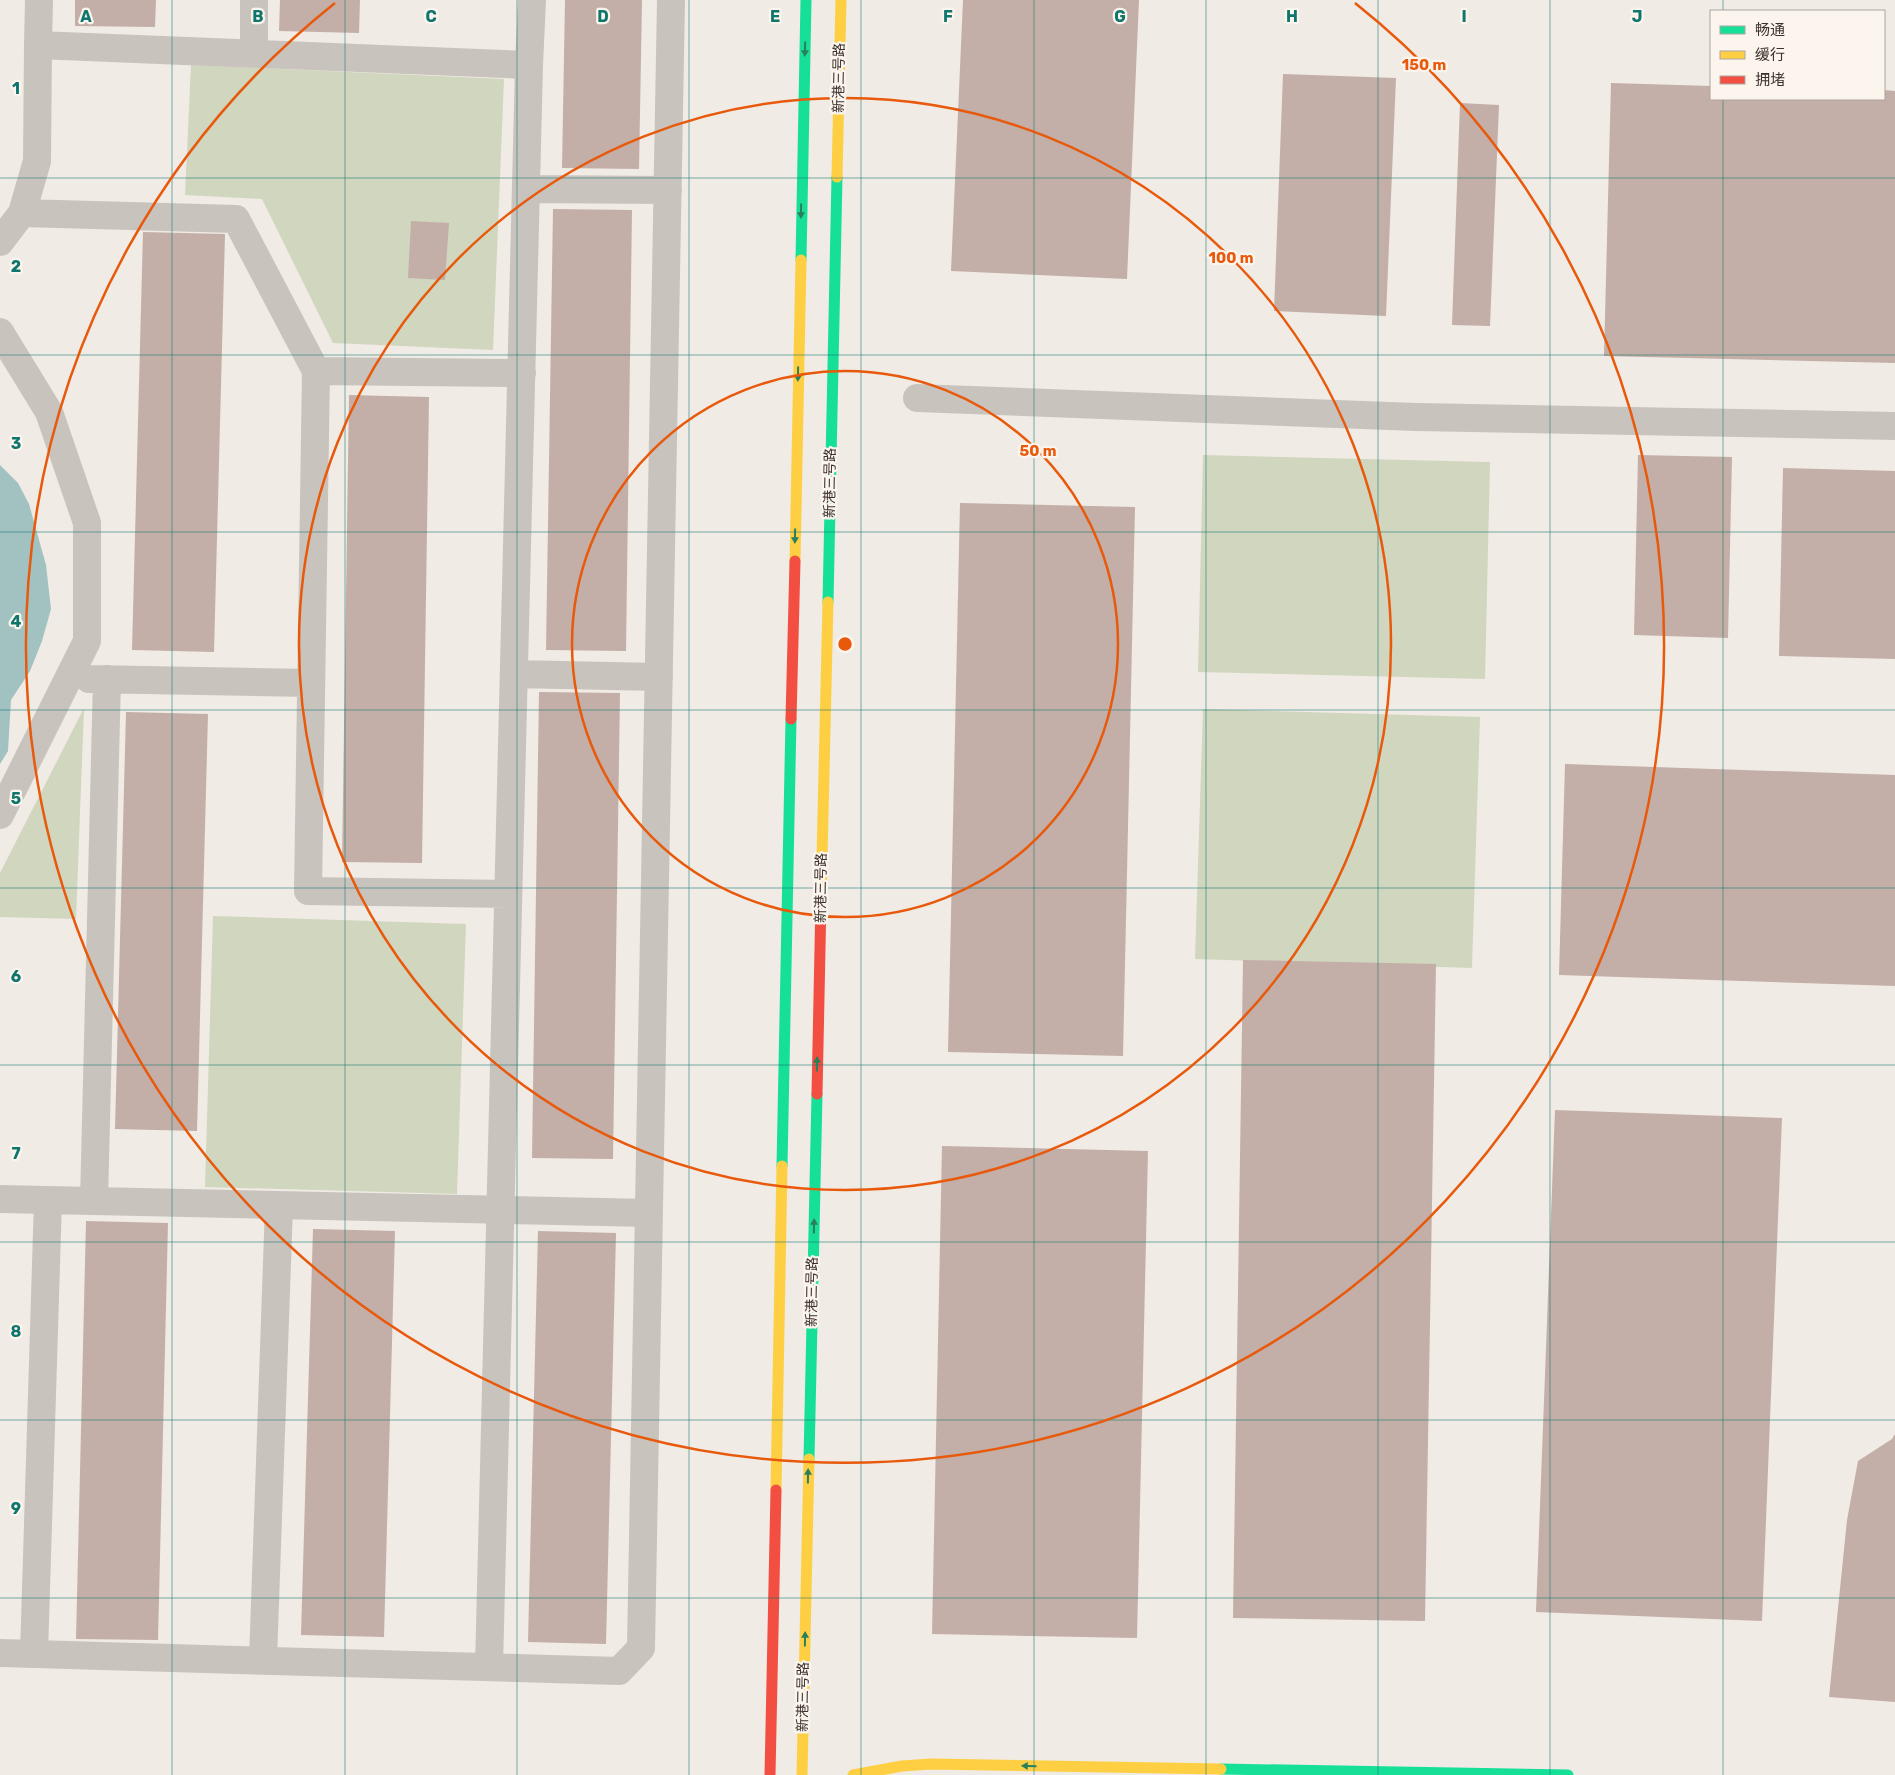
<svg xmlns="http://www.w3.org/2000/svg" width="1895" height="1775" viewBox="0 0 1895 1775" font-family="Rubik,'Noto Sans SC',sans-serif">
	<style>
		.green { fill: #d1d6bf }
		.water { fill: #a1c2c1 }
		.building { fill: #c3afa7 }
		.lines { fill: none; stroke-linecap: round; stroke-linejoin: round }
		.street { stroke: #c9c3be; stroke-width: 28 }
		.fast { stroke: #16e098; stroke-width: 11 }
		.slow { stroke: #ffcf43; stroke-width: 11 }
		.jam { stroke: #f24e42; stroke-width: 11 }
		.oneway { fill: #2a7f5c }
		.grid { fill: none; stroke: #0f766e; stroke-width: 1; stroke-opacity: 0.55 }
		.ring { fill: none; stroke: #e8590c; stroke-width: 2.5 }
		.labels { text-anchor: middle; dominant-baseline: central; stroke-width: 4.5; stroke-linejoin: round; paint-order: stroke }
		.street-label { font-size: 14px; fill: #3b302b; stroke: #fbf5ee }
		.grid-label { font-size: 16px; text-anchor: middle; font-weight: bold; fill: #0f766e; stroke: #fbf5ee; stroke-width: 4.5; stroke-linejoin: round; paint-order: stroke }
		.centre { fill: #e8590c; stroke: #fbf5ee; stroke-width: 2.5 }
		.ring-label { font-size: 15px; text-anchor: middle; font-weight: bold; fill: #e8590c; stroke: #fbf5ee; stroke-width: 4.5; stroke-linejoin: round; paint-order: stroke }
	</style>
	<rect width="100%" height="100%" fill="#f0ebe5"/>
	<path class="green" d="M191,65L504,79L493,350L333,343L262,199L185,195Z
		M1203,455L1490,462L1485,679L1198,672Z
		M84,708L76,919L0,917V873Z
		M1203,709L1480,717L1472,968L1195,959Z
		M213,916L466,924L457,1194L205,1187Z"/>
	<path class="water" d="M0,465L18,483L29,504L46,565L51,609L42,641L30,671L11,700L8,751L0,764Z"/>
	<path class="building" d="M75,0H156L155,27L75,26Z
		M280,0H360L359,33L279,31Z
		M565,0H642L639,169L562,168Z
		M963,0H1139L1127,279L951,271Z
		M1283,74L1396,78L1386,316L1274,311Z
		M1611,83L1711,86V99H1884V90L1895,91V363L1604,356Z
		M1460,103L1499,105L1490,326L1452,325Z
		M553,209L632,210L626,651L546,650Z
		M411,221L449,223L445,280L408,278Z
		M143,232L225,234L214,652L132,650Z
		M349,395L429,397L422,863L342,862Z
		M1638,455L1732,457L1728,638L1634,635Z
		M1783,468L1895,471V659L1779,656Z
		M960,503L1135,507L1123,1056L948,1052Z
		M539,692L620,693L613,1159L532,1158Z
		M126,712L208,714L197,1131L115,1129Z
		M1565,764L1895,775V986L1559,975Z
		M1243,960L1436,964L1425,1621L1233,1618Z
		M1555,1110L1782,1118L1762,1621L1536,1612Z
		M942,1146L1148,1151L1137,1638L932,1634Z
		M86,1221L168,1223L158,1640L76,1639Z
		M313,1229L395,1231L384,1637L301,1635Z
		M538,1231L616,1233L606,1644L528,1642Z
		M1895,1434V1702L1829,1697L1847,1520L1858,1461L1892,1439Z"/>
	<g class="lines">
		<path class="street" d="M38,45L39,0
			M254,53V0
			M526,189L668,190
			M22,213L236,219L316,371L522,373
			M0,242L22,213L37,161L38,45L529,65L532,0
			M0,332L49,412L87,523V641L0,815
			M316,371L308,891L508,894
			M917,398L1416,417L1895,426
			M514,674L659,677
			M89,679L311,683
			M0,1199L649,1213
			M94,1201L107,679
			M0,1653L619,1671L641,1648L671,0
			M34,1654L48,1200
			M263,1660L279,1206
			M489,1667L529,65"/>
		<path class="fast" d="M801,260L806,0
			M828,602L837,177
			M782,1166L791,719
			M809,1459L817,1094
			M1221,1769L1568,1775"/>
		<path class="slow" d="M837,177L841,0
			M795,561L801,260
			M821,900L828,602
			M776,1490L782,1166
			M802,1775L809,1459
			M853,1775L902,1766L931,1764L1221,1769"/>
		<path class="jam" d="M791,719L795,561
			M817,1094L821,900
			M770,1775L776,1490"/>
	</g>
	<defs><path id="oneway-solid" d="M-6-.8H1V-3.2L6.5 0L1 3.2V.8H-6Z" transform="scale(1.25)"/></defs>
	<g class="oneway">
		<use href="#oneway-solid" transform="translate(805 49) rotate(91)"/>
		<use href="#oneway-solid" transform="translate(801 211) rotate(91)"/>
		<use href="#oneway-solid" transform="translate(798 374) rotate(91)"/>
		<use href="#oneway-solid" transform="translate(795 536) rotate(91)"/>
		<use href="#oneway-solid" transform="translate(817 1064) rotate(-89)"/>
		<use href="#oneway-solid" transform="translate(814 1226) rotate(-89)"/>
		<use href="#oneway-solid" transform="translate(808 1476) rotate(-89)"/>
		<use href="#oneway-solid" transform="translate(805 1639) rotate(-89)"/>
		<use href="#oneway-solid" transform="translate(1029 1766) rotate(-179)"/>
	</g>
	<path class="grid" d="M172,0V1775M345,0V1775M517,0V1775M689,0V1775M861,0V1775M1034,0V1775M1206,0V1775M1378,0V1775M1550,0V1775M1723,0V11M1723,99V1775M0,178H1895M0,355H1895M0,532H1895M0,710H1895M0,888H1895M0,1065H1895M0,1242H1895M0,1420H1895M0,1598H1895"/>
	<g class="ring">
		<circle cx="845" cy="644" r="273"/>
		<circle cx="845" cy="644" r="546"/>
		<path d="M1355 3A819 819 0 1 1 335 3"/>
	</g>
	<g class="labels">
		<g class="street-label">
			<text transform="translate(839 78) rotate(-89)">新港三号路</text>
			<text transform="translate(830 483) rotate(-89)">新港三号路</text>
			<text transform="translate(821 888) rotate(-89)">新港三号路</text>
			<text transform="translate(812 1292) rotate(-89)">新港三号路</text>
			<text transform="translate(803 1697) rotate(-89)">新港三号路</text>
		</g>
	</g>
	<g class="grid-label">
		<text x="86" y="22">A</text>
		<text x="258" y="22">B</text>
		<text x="431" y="22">C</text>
		<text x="603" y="22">D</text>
		<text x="775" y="22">E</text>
		<text x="948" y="22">F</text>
		<text x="1120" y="22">G</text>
		<text x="1292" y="22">H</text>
		<text x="1464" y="22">I</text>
		<text x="1637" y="22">J</text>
		<text x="16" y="94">1</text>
		<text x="16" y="272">2</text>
		<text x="16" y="449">3</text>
		<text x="16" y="627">4</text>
		<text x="16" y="804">5</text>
		<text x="16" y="982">6</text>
		<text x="16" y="1159">7</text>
		<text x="16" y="1337">8</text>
		<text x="16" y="1514">9</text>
	</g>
	<circle cx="845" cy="644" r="8" class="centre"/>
	<g class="ring-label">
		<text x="1424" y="70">150 m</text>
		<text x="1231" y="263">100 m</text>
		<text x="1038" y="456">50 m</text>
	</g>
	<rect x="1710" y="10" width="175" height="90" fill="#fbf5ee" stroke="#aea6a0"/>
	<rect x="1720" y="26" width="25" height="8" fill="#16e098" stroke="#aea6a0"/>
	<text x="1755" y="35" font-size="15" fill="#3b302b">畅通</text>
	<rect x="1720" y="51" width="25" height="8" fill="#ffcf43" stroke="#aea6a0"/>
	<text x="1755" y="60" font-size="15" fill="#3b302b">缓行</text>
	<rect x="1720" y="76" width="25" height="8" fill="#f24e42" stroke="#aea6a0"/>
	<text x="1755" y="85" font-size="15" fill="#3b302b">拥堵</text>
</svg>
